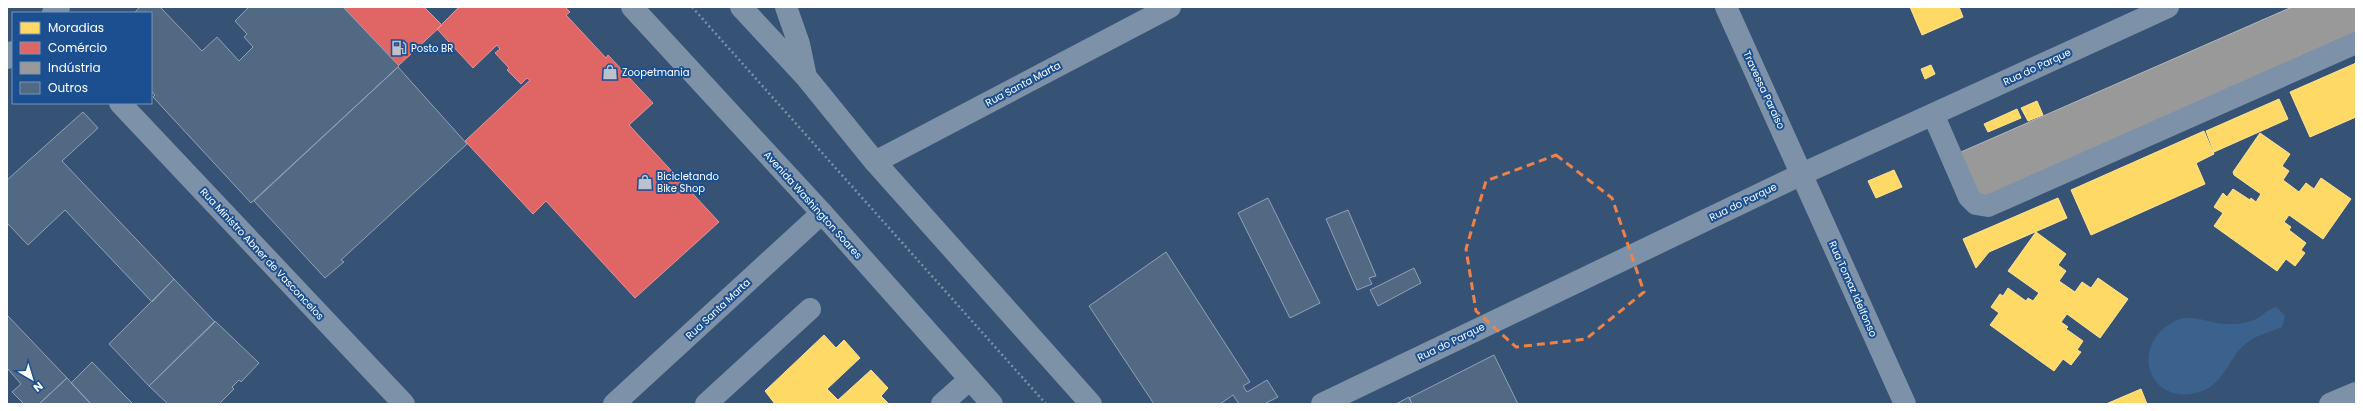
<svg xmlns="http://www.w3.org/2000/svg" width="2363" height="411" viewBox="0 0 2363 411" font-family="Poppins,sans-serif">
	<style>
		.water { fill: #3b618d }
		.homes { fill: #ffd966; stroke: #ffe494 }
		.shops { fill: #e06666; stroke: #e99494 }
		.industry { fill: #999; stroke: #b8b8b8 }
		.building { fill: #526984; stroke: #92a2b6 }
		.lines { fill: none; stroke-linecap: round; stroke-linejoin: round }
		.path { stroke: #7d92a8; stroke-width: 2.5; stroke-dasharray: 2 3; stroke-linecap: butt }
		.minor { stroke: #7d92a8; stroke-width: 22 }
		.highway { stroke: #7e92a7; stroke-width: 22 }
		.marked { fill: none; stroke: #ee8249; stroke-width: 3; stroke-dasharray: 8 5; stroke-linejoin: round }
		.labels { text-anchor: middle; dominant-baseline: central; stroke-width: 4; stroke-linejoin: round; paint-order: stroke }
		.poi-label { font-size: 10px; fill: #fff; stroke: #1b4f8f; text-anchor: start }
		.street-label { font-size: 10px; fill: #fff; stroke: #1b4f8f }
	</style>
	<rect width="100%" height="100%" fill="#365274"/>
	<path class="water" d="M2277,307L2285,316L2282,327C2267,334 2256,334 2242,347C2226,364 2222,387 2196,393C2149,404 2129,347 2173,322C2191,311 2210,325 2229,324C2238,324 2248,323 2256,319C2263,315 2268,309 2277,307Z"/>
	<path class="homes" d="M1910,7H1959L1963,17L1922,35Z
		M2356,63V117L2310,137L2290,92Z
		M1931,65L1935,74L1925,79L1921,69Z
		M2279,99L2288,119L2214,152L2206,131Z
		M2037,101L2043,115L2028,121L2021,108Z
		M2017,109L2021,118L1988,132L1984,124Z
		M2204,131L2214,154L2196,163L2205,184L2091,235L2071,190Z
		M2260,133L2290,154L2282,166L2289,171L2283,180L2299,192L2306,183L2314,189L2321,178L2351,199L2323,239L2289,215L2284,222L2291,227L2289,230L2306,243L2301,250L2305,253L2295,266L2286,259L2277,271L2214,226L2223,213L2214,207L2223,193L2227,197L2233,189L2250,200L2251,198L2256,202L2261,194L2234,175L2233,172Z
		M1894,170L1902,187L1876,198L1868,181Z
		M2058,198L2067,218L1989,252L1976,268L1963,239Z
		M2036,232L2066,254L2058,265L2066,271L2059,281L2075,292L2082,282L2091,288L2098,278L2128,299L2100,338L2067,314L2061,322L2068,327L2066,329L2083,341L2077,350L2081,352L2071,365L2063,359L2054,371L1990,325L1999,313L1991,307L2000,294L2003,296L2008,288L2026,301L2028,298L2033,301L2039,293L2008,271Z
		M824,335L836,348L844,340L860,358L827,389L838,400L871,370L888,388L881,396L889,404H775L765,391Z
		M2141,389L2147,404H2106Z"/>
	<path class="shops" d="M343,7H424L442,25L398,66Z
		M459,7H565L570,12L566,15L606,58L608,55L653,103L629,125L719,222L635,298L546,201L533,214L465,141L530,80L527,78L521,84L507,70L509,68L495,53L500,49L497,45L473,68L437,29Z"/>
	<path class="industry" d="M2292,7H2356V34L1981,201L1961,152Z"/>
	<path class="building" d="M140,7H160L202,51L217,37L239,61L253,47L244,37L247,34L235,21L249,7H343L399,66L251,203L153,97L155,95L151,91V13H134Z
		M398,67L467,144L341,260L344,262L339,266L325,278L254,201Z
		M83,112L98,128L62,161L174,279L152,302L65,210L28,245L7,223V180Z
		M1268,198L1320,303L1290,318L1238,213Z
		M1348,210L1376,276L1369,278L1372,284L1357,290L1326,219Z
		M1166,252L1250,382L1243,386L1247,392L1267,380L1278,397L1264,404H1239L1233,395L1220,404H1154L1089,306Z
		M1414,268L1421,283L1378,306L1370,290Z
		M174,279L215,322L149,386L109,344Z
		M7,315L67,378L39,404H24L12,392L21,384L7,368Z
		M215,321L259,363L241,382L239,380L232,387L234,389L219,404H168L149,386Z
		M1494,355L1518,404H1412L1409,398Z
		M92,362L123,394L133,404H91L71,383Z
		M67,378L91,404H39Z
		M1409,397L1412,404H1396Z"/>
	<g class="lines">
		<path class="path" d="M692,7L1046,404"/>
		<path class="minor" d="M1726,7L1905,404
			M120,103L404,404
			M1933,114L1969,197L1976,204L1988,206L2356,43
			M875,162L1170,7
			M614,404L822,213
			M706,404L810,309
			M942,404L969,380
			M1322,404L1802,174L2168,7
			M2330,404L2356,393"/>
		<path class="highway" d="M632,7L822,213L992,404
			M741,7L806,77L875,162L1091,404
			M786,7L799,44L806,77
			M53,13L59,7
			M7,58L13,52"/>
	</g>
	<path class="marked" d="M1556,155L1612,198L1644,292L1586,339L1516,347L1476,311L1466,249L1486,181Z"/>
	<defs>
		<symbol id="fuel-bare" viewBox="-9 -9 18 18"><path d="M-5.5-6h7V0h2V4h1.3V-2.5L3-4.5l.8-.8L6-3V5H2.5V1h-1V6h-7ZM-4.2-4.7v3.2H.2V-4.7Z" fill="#b9c2ce" stroke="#1b4f8f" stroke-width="2.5" paint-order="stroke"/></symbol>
		<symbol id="shop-bare" viewBox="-9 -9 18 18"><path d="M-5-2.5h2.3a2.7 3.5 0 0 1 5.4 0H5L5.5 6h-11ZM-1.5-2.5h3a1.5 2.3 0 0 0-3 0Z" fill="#b9c2ce" stroke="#1b4f8f" stroke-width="2.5" paint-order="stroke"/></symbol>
	</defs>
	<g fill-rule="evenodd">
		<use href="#fuel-bare" x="388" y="37" width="22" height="22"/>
		<use href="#shop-bare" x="599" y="61" width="22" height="22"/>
		<use href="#shop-bare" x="634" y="171" width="22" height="22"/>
	</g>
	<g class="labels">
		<g class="poi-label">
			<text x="411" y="48">Posto BR</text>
			<text x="622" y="72">Zoopetmania</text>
			<text x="657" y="176">Bicicletando<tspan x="657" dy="12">Bike Shop</tspan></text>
		</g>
		<g class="street-label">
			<text transform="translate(2037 67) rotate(-25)">Rua do Parque</text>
			<text transform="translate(1023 84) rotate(-28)">Rua Santa Marta</text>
			<text transform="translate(1764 90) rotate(65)">Travessa Paraíso</text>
			<text transform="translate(1743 202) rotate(-26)">Rua do Parque</text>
			<text transform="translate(813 205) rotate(48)">Avenida Washington Soares</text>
			<text transform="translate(262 254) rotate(47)">Rua Ministro Abner de Vasconcelos</text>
			<text transform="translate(1853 289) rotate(66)">Rua Tomaz Idelfonso</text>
			<text transform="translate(718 309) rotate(-43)">Rua Santa Marta</text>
			<text transform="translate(1451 342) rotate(-26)">Rua do Parque</text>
		</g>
	</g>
	<rect width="2363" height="411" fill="none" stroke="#ffffff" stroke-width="16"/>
	<rect x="12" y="12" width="140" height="92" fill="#1b4f8f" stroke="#7695bc"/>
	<rect x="20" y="22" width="20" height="12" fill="#ffd966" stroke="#7695bc"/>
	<text x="48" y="32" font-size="12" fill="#ffffff">Moradias</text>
	<rect x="20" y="42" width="20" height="12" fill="#e06666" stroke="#7695bc"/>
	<text x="48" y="52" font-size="12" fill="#ffffff">Comércio</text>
	<rect x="20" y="62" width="20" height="12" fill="#999999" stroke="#7695bc"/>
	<text x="48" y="72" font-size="12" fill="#ffffff">Indústria</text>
	<rect x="20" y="82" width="20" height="12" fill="#526984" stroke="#7695bc"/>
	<text x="48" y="92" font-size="12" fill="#ffffff">Outros</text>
	<g transform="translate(32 379) rotate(142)" stroke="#1b4f8f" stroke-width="3" paint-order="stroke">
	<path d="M0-3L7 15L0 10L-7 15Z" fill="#ffffff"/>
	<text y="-6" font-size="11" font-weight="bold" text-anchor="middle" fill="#ffffff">N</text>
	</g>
</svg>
